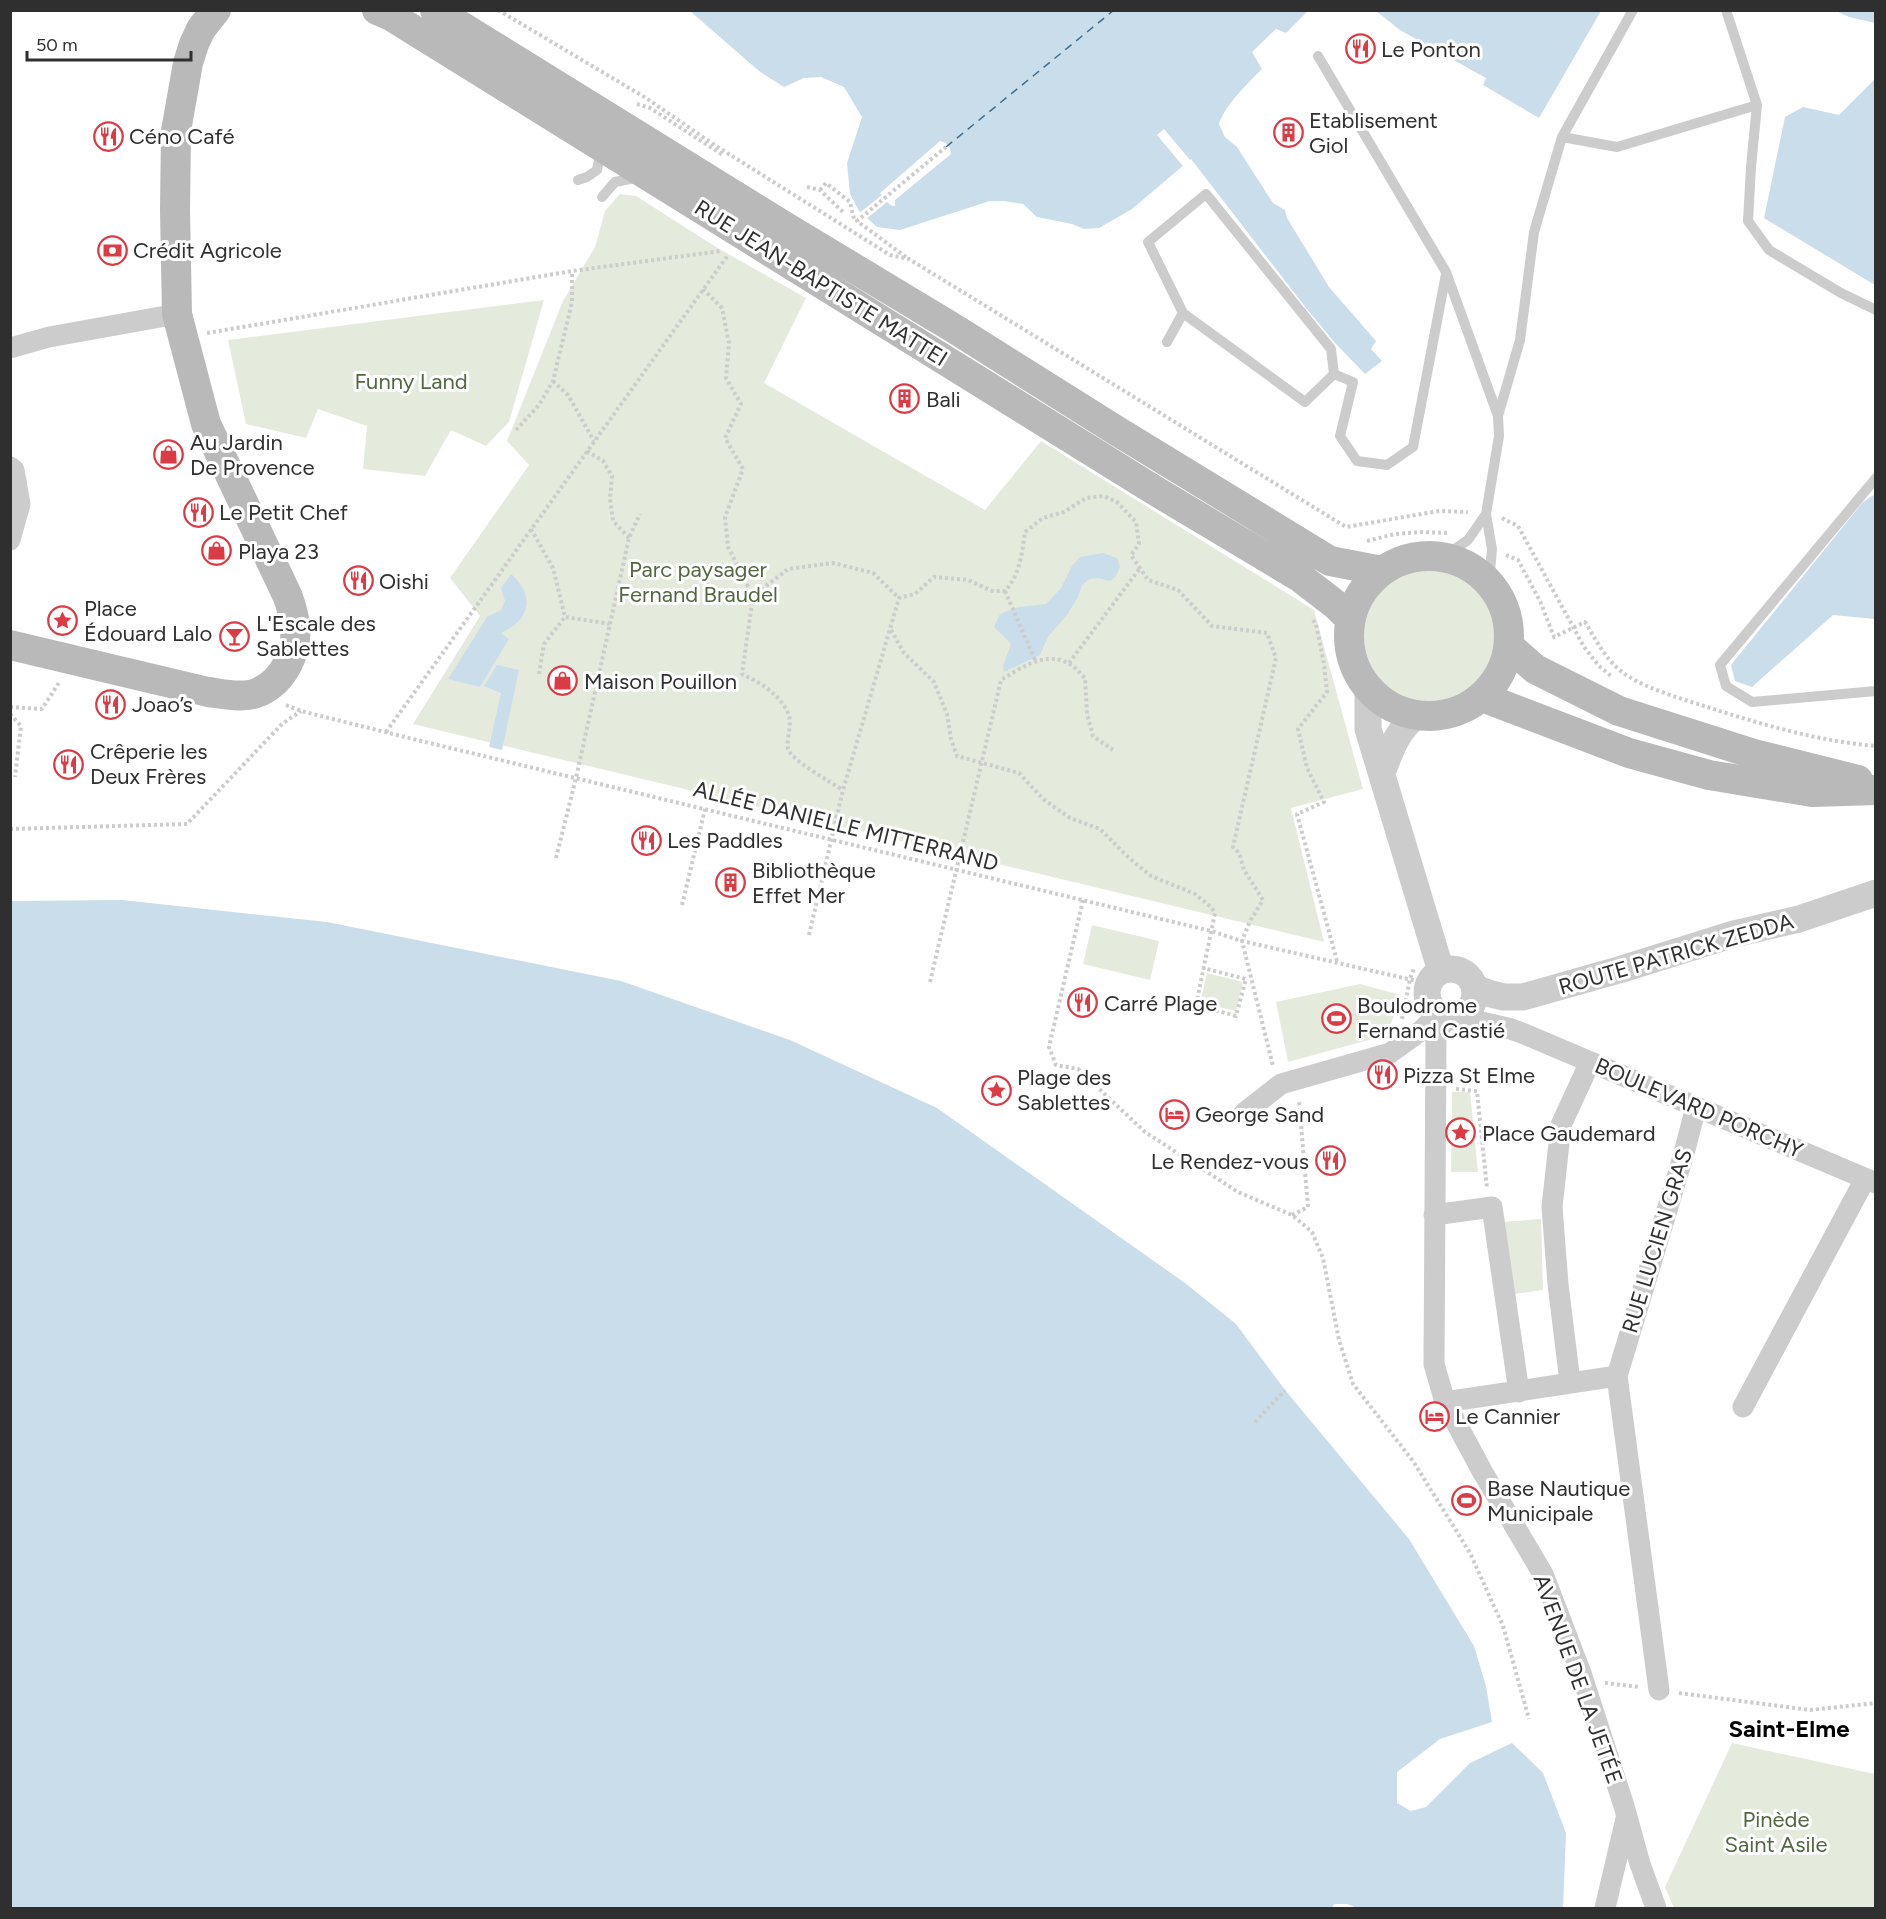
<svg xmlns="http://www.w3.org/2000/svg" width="1886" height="1919" viewBox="0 0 1886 1919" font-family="Figtree,sans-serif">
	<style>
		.green { fill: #e4ebdd }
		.water { fill: #caddea }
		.pier { fill: #fff }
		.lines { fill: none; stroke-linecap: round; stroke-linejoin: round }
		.ferry { stroke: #416e8c; stroke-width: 1.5; stroke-dasharray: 8 6; stroke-linecap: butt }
		.path { stroke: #ccc; stroke-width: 4; stroke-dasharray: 3 3; stroke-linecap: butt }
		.service { stroke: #ccc; stroke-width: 10 }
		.minor { stroke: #ccc; stroke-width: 21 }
		.tertiary { stroke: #ccc; stroke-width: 27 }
		.secondary { stroke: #b9b9b9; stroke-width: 30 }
		.labels { text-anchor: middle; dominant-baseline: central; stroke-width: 6; stroke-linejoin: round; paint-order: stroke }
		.poi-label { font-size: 22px; fill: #2f2f2f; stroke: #fff; text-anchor: start }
		.street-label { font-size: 22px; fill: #2f2f2f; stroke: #fff }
		.park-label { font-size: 22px; fill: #51683e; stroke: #fff }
		.neighbourhood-label { font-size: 24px; font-weight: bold; fill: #000; stroke: #fff }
	</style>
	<rect width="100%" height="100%" fill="#fff"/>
	<path class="green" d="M620,194L636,196L716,247L806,298L764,383L985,510L1041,441L1314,610L1363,789L1291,808L1324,942L413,724L480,616L450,578L529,465L507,441L563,301L595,247L605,211Z
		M544,300L509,422L486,446L451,430L425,476L363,469L367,426L318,409L306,438L246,424L228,340Z
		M1349 636a80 80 0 1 1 160 0a80 80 0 1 1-160 0Z
		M1092,925L1159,941L1150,980L1083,964Z
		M1207,973L1243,982L1236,1011L1200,1003Z
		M1360,984L1401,995L1387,1035L1288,1062L1276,1002Z
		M1452,1092H1470L1478,1172H1451Z
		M1541,1219L1543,1290L1509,1295L1501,1222Z
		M1732,1743L1875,1774V1908H1674L1665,1887Z"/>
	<path class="water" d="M690,11H1308L1286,33L1276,29L1252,52L1262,69C1248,83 1225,105 1219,124L1225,137L1237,147L1273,203L1285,210L1287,218L1329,287L1376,341L1371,349L1382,361L1365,374L1335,343L1306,308L1191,159L1132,209L1099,228L1084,229L1072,224L1037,217L1023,204L1004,201H990L900,230L877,227L859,211L850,194L847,163L862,117L844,87L821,77L804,78L784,87L759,71Z
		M1376,11H1601L1539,118L1483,85L1486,78L1400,30Z
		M1836,11H1875V23L1849,17Z
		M1875,67V285L1764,218L1785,117L1803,107L1839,115L1874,80Z
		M1875,494V619L1833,615L1752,687L1735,681L1731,665L1863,502Z
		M1103,553L1117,558L1120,567L1116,576L1110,581L1098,578L1090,579L1082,585L1078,597L1067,615L1048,637L1040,655L1004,672L1003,666L1011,644L994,627L1000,614L1019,607L1046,604L1061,588L1072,566L1080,557Z
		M511,574C536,596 530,620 501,633L509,639L480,687L448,679L487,617L501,610L505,601L501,588Z
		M497,665L519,670L502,750L489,747L501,693L484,686Z
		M122,900L327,922L621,981L790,1040L937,1108L1185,1283L1236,1324L1285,1390L1409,1539L1474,1646L1486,1686L1492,1722L1440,1739L1397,1772V1803L1411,1811L1426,1807L1470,1763L1512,1743L1543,1773L1566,1833L1563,1908H1357L1347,1904H1334L1332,1908H11V901Z"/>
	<path class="pier" d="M1164,129L1190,160L1183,166L1157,135Z
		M940,141L946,143L950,148L951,154L895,200V206H892L887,202L865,220L858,214L882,195L880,193Z"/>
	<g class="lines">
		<path class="ferry" d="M946,147L1114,10"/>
		<path class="path" d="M498,10L646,98L716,146L890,255L909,259L1346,527L1439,511L1468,512
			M637,104L650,108L723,155
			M807,187L820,190L843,212
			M820,190L826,183L850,202L854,219
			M906,257L857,221L946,147
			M703,289L722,308L729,343L726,378L741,404L725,438L743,469L725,517L728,547L753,596L788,569L833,563L873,573L899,598
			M207,333L572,271L721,251
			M553,381L568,395L594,441
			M516,430L539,405L553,381L572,302V271
			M587,451L603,461L612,476L610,499L613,521L629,538
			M1502,518L1518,526L1584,647L1599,666L1611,676
			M531,529L553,568L565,617L611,624
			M1367,541L1395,534L1420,532L1449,533
			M1506,555L1518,560L1540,601L1554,637L1585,622C1597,642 1608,664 1628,676C1646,688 1679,698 1701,705C1757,723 1816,741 1876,746
			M1005,591L1035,660
			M753,596L742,674C759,682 783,696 789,716C792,727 786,739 788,749C791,760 832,783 843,790
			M1313,620L1316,624L1324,664L1327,692L1298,729L1307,768L1324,802L1297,814L1337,961
			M891,630L904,653L934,682L947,714L951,739L957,756L1019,773L1043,799L1070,818L1100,829L1128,857L1151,876L1195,894L1211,907L1215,913L1196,1005L1236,1016L1246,979L1203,968
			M1069,663L1140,568
			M539,674L544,644L565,617
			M286,705L301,711L417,740L1211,931L1242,941L1421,982
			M10,707L42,709L60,681
			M10,714L21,726L15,777
			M386,732L728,255
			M10,829L187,824L282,724L301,711
			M556,858L576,778L629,538L640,514
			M1083,900L1049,1047L1056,1065L1078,1069L1145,1132L1238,1192L1292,1215L1312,1232L1323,1258L1339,1340L1353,1384L1413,1461L1470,1553L1503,1626L1529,1719
			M682,905L705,809
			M809,935L843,790L899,598L915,594L934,577L968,580L992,591H1005C1020,575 1022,553 1025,532L1043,518L1064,512L1086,498L1103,496L1117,502L1136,522L1139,544L1131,555L1148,580L1178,590L1212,626L1267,633L1276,658L1233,847L1239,853L1244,870L1263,900L1250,921L1242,941L1273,1066
			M930,982L1001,680C1021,668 1047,649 1071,665C1076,668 1080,673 1085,678L1087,714L1093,736L1113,750
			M1402,1019L1410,979L1414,968
			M1456,1089L1477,1091L1487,1188
			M1292,1215L1308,1207L1299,1101
			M1255,1422L1285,1390
			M1605,1683L1639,1687
			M1679,1693L1810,1710L1876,1703"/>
		<path class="service" d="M1726,10L1757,105L1751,167L1748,221L1769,250L1841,293L1876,310
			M1318,56L1446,272L1498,416L1499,436L1486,514L1492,549L1489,582
			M1562,137L1617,147L1757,105
			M578,180L587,177L597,170L601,150
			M1206,194L1331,349L1334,374L1305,402L1183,313L1148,242Z
			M602,197L615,182L640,177
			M1167,342L1183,313
			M1334,374L1353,382L1340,436L1357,461L1387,465L1413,447L1446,274
			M1498,416L1520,340L1534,232L1562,137L1633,10
			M1876,478L1720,665L1726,686L1752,702L1876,691
			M1443,557L1468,540L1486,514"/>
		<path class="minor" d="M10,348L49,337L177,314
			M10,467L14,470L20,504L10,540
			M1469,1009L1477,1021L1508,1028L1522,1033L1876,1183
			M1449,1017L1438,1030L1436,1039L1434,1364L1445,1402L1482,1471L1543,1574L1581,1673L1624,1806L1640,1864L1656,1908
			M1244,1113L1281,1084L1390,1053L1422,1030L1439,1013
			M1434,1215L1492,1207L1519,1392
			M1570,1382L1558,1284L1552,1207L1561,1125L1590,1062
			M1445,1402L1617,1376
			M1743,1407L1865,1179
			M1659,1690L1617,1376L1683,1157L1696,1107
			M1605,1908L1626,1819"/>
		<path class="tertiary" d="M1368,688V729L1441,971
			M1382,773C1391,749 1396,733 1416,715
			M1427 993a24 24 0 1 1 48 0a24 24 0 1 1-48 0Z
			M1475,988L1491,994L1504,997H1523L1622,969L1734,934L1799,919L1876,893"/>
		<path class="secondary" d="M377,10L391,16L1154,490L1301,578L1336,605L1350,619
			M435,10L784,226L955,329L1117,431L1330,561L1382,571
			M1349 636a80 80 0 1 1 160 0a80 80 0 1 1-160 0Z
			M10,645L208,692C224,694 244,699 259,692C284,681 298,651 295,625C294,615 291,606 288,597L206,424L177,314L175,210L176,131L188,63L194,44L201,29L216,10
			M1509,646L1535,669L1619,711L1754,754L1858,780
			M1482,697L1629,753L1709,775L1812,792L1876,790"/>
	</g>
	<defs>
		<symbol id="restaurant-ring" viewBox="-11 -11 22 22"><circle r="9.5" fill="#fff" stroke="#db3b44" stroke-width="1.5"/><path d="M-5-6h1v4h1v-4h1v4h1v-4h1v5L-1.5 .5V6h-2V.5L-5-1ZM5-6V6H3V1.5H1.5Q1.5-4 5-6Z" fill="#db3b44"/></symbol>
		<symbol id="building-ring" viewBox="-11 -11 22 22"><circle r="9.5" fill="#fff" stroke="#db3b44" stroke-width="1.5"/><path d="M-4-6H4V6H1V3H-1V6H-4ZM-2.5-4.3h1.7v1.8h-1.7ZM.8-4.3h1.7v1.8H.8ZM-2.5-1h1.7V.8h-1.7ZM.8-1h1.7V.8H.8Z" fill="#db3b44"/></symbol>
		<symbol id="bank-ring" viewBox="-11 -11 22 22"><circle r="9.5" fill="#fff" stroke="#db3b44" stroke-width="1.5"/><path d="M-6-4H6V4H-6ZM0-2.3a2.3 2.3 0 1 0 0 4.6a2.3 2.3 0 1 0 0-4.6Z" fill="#db3b44"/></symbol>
		<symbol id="shop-ring" viewBox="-11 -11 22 22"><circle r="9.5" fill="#fff" stroke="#db3b44" stroke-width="1.5"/><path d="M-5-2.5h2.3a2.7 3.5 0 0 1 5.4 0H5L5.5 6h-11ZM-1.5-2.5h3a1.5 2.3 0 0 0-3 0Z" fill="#db3b44"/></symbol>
		<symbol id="sight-ring" viewBox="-11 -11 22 22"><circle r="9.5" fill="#fff" stroke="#db3b44" stroke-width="1.5"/><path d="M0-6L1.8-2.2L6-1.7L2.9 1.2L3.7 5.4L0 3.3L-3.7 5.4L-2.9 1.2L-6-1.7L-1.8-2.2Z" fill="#db3b44"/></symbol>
		<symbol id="bar-ring" viewBox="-11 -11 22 22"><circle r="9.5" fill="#fff" stroke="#db3b44" stroke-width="1.5"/><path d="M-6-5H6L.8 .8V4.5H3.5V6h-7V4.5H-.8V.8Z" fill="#db3b44"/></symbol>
		<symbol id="stadium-ring" viewBox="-11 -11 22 22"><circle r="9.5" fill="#fff" stroke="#db3b44" stroke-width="1.5"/><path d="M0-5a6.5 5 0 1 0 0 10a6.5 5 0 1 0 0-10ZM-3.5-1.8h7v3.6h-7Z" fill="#db3b44"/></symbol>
		<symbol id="hotel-ring" viewBox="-11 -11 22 22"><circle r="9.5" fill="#fff" stroke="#db3b44" stroke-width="1.5"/><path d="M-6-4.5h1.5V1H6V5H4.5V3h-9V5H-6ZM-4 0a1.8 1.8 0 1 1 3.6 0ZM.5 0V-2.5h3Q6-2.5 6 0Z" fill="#db3b44"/></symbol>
	</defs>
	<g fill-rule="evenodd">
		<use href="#restaurant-ring" x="1344" y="32" width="33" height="33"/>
		<use href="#building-ring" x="1272" y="116" width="33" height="33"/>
		<use href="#restaurant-ring" x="92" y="120" width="33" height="33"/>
		<use href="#bank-ring" x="96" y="234" width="33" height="33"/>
		<use href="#building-ring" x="888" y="382" width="33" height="33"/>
		<use href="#shop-ring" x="152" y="438" width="33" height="33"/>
		<use href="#restaurant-ring" x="182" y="496" width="33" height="33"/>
		<use href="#shop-ring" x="200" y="534" width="33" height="33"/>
		<use href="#restaurant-ring" x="342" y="564" width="33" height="33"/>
		<use href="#sight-ring" x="46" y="604" width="33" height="33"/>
		<use href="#bar-ring" x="218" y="620" width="33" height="33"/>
		<use href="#shop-ring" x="546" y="664" width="33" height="33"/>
		<use href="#restaurant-ring" x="94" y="688" width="33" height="33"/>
		<use href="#restaurant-ring" x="52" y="748" width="33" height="33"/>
		<use href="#restaurant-ring" x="630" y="824" width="33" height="33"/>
		<use href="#building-ring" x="714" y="866" width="33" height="33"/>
		<use href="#restaurant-ring" x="1066" y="986" width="33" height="33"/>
		<use href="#stadium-ring" x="1320" y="1002" width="33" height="33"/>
		<use href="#restaurant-ring" x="1366" y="1058" width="33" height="33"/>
		<use href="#sight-ring" x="980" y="1074" width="33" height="33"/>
		<use href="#hotel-ring" x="1158" y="1098" width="33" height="33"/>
		<use href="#sight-ring" x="1444" y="1116" width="33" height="33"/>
		<use href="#restaurant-ring" x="1314" y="1144" width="33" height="33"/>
		<use href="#hotel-ring" x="1418" y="1400" width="33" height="33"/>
		<use href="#stadium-ring" x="1450" y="1484" width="33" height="33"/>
	</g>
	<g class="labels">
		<g class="poi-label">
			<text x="1381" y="49">Le Ponton</text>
			<text x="1309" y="120">Etablisement<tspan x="1309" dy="25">Giol</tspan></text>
			<text x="129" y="136">Céno Café</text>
			<text x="133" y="250">Crédit Agricole</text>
			<text x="926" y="399">Bali</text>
			<text x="190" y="442">Au Jardin<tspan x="190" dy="25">De Provence</tspan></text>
			<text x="219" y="512">Le Petit Chef</text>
			<text x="238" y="551">Playa 23</text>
			<text x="379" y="581">Oishi</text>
			<text x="84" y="608">Place<tspan x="84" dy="25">Édouard Lalo</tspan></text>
			<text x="256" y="623">L'Escale des<tspan x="256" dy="25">Sablettes</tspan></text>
			<text x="584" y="681">Maison Pouillon</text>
			<text x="132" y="704">Joao’s</text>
			<text x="90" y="751">Crêperie les<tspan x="90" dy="25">Deux Frères</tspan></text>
			<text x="667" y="840">Les Paddles</text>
			<text x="752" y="870">Bibliothèque<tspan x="752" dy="25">Effet Mer</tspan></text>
			<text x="1104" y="1003">Carré Plage</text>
			<text x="1357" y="1005">Boulodrome<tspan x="1357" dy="25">Fernand Castié</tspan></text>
			<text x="1403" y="1075">Pizza St Elme</text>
			<text x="1017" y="1077">Plage des<tspan x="1017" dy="25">Sablettes</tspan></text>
			<text x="1195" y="1114">George Sand</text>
			<text x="1482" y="1133">Place Gaudemard</text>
			<text x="1309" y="1161" text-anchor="end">Le Rendez-vous</text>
			<text x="1455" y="1416">Le Cannier</text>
			<text x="1487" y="1488">Base Nautique<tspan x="1487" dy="25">Municipale</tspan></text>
		</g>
		<g class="street-label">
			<text transform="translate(821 283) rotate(32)">RUE JEAN-BAPTISTE MATTEI</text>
			<text transform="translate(846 826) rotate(14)">ALLÉE DANIELLE MITTERRAND</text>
			<text transform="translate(1676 954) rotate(-16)">ROUTE PATRICK ZEDDA</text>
			<text transform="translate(1699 1108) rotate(23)">BOULEVARD PORCHY</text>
			<text transform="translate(1657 1241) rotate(-73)">RUE LUCIEN GRAS</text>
			<text transform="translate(1578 1679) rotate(70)">AVENUE DE LA JETÉE</text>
		</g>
		<g class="park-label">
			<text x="411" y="381">Funny Land</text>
			<text x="698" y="569">Parc paysager<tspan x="698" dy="25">Fernand Braudel</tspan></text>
			<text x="1776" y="1819">Pinède<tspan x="1776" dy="25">Saint Asile</tspan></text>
		</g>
		<g class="neighbourhood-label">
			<text x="1789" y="1728">Saint-Elme</text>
		</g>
	</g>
	<rect width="1886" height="1919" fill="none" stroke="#2f2f2f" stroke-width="24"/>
	<path d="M27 51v9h164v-9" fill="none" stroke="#2f2f2f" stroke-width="3"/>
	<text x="36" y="51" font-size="18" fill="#2f2f2f" stroke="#ffffff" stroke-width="4.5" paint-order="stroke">50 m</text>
</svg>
